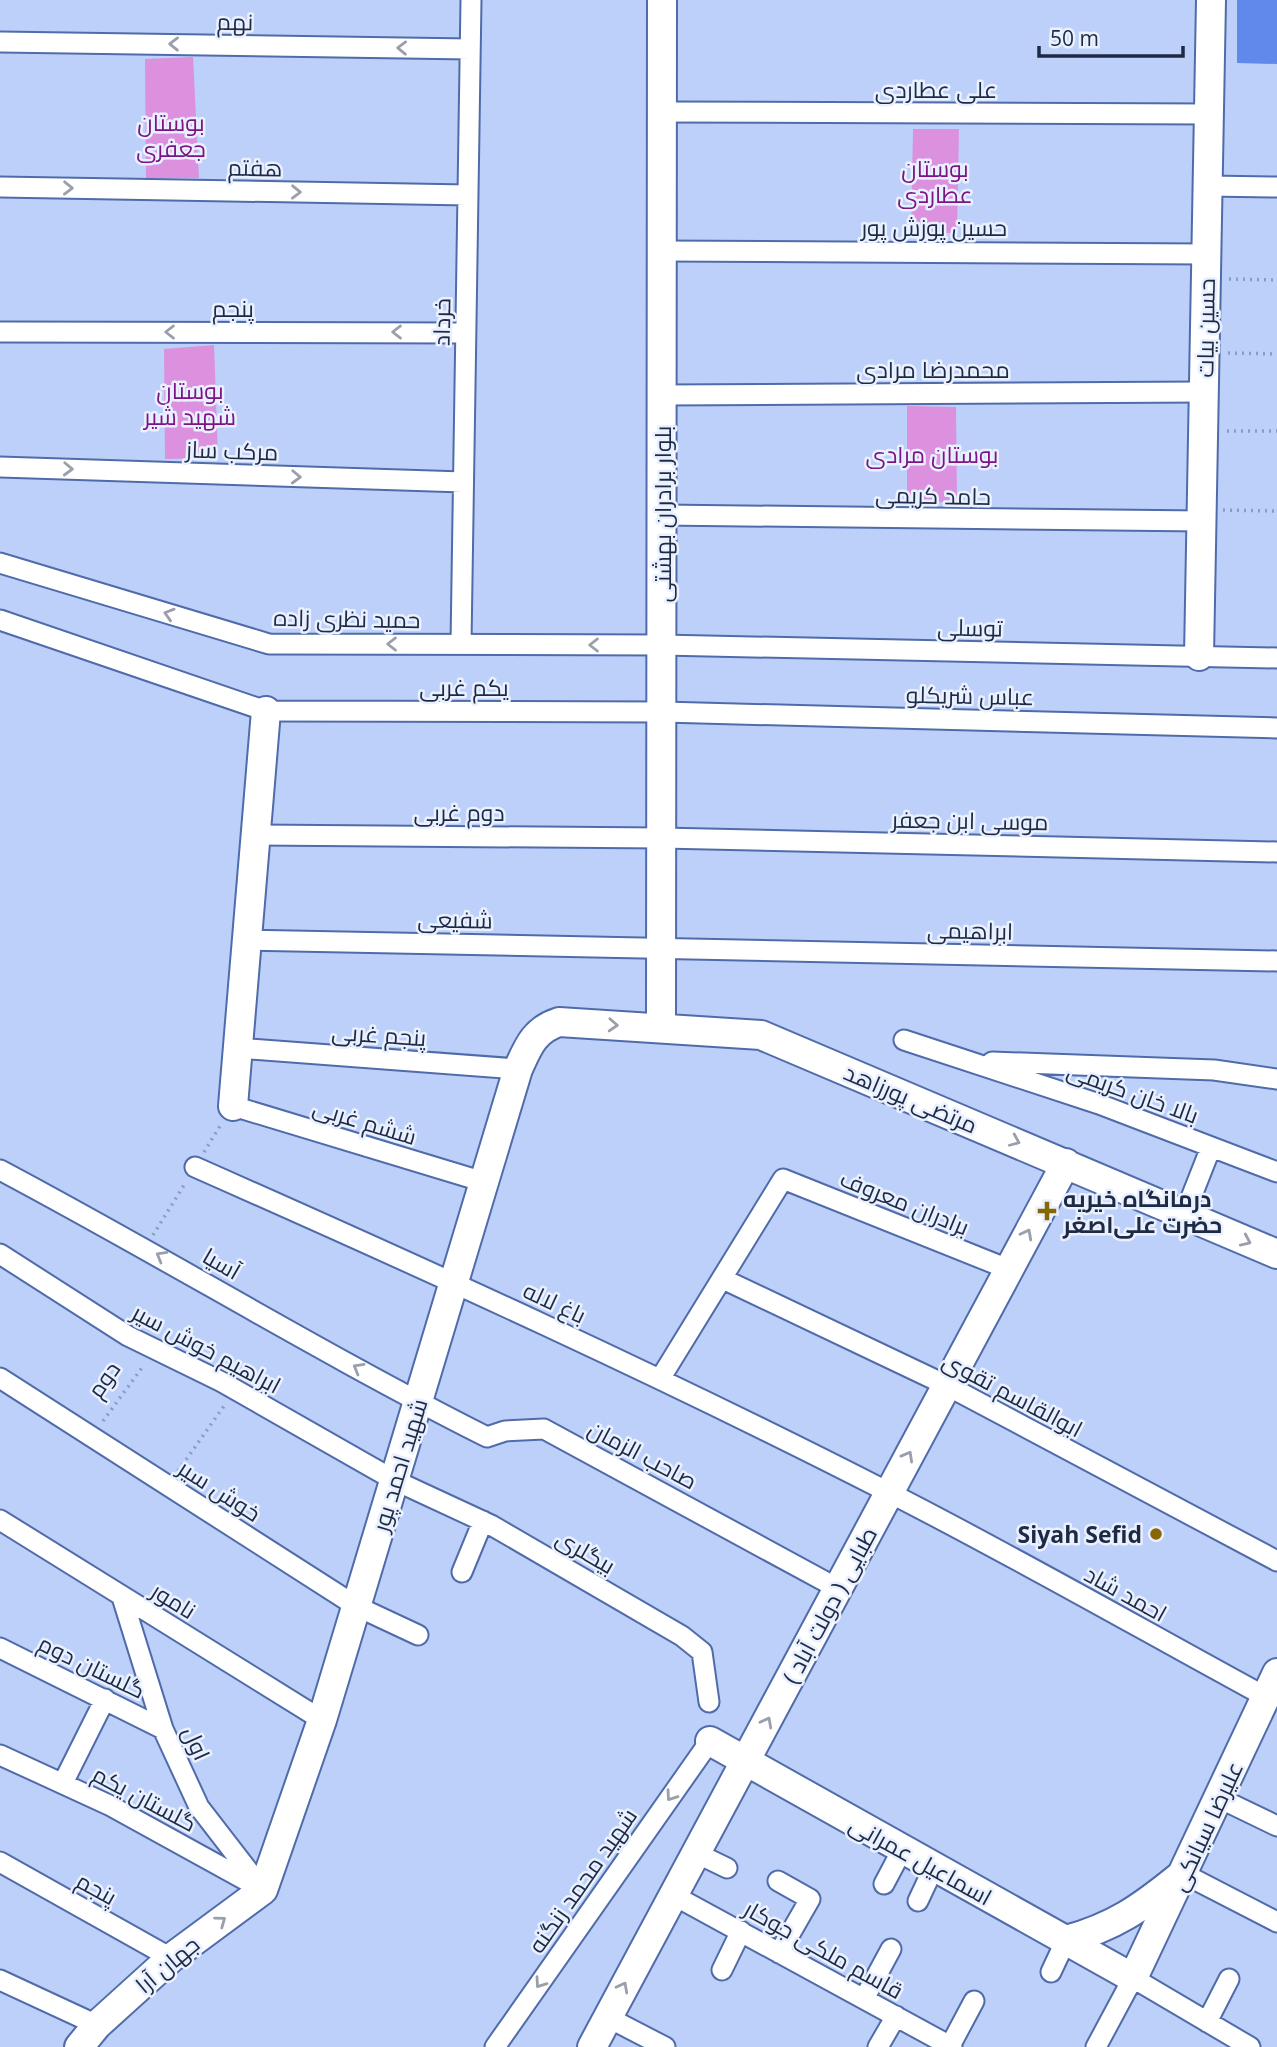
<svg xmlns="http://www.w3.org/2000/svg" width="1277" height="2047" viewBox="0 0 1277 2047" font-family="'Open Sans',Cairo,sans-serif">
	<style>
		.green { fill: #dc91df }
		.water { fill: #6089eb }
		.lines { fill: none; stroke-linecap: round; stroke-linejoin: round }
		.street-casing { stroke: #506ba9; stroke-width: 23 }
		.secondary-casing { stroke: #506ba9; stroke-width: 32 }
		.path { stroke: #8a9cc0; stroke-width: 3.5; stroke-dasharray: 2 5; stroke-linecap: butt }
		.street { stroke: #fff; stroke-width: 19 }
		.secondary { stroke: #fff; stroke-width: 28 }
		.oneway { stroke: #9a9fab }
		.poi-dot { fill: #886602; stroke: #e9f0ff; stroke-width: 2.5 }
		.labels { text-anchor: middle; dominant-baseline: central; stroke-width: 5; stroke-linejoin: round; paint-order: stroke }
		.street-label { font-size: 23px; fill: #1e2a44; stroke: #e9f0ff }
		.park-label { font-size: 23px; fill: #7c1483; stroke: #e9f0ff }
		.poi-label { font-size: 23px; font-weight: bold; fill: #1e2a44; stroke: #e9f0ff; text-anchor: start }
	</style>
	<rect width="100%" height="100%" fill="#bcd0f9"/>
	<path class="green" d="M193,57L199,178H146L145,59Z
		M913,129H959L957,233H911Z
		M214,345L218,458L165,459L164,349Z
		M907,406L956,407L957,501L907,505Z"/>
	<path class="water" d="M1237,0H1277V64L1237,63Z"/>
	<g class="lines">
		<defs>
			<path id="street" d="M0,42L470,49
				M662,112L1209,114
				M1208,186L1277,187
				M0,187L468,195
				M662,251L1207,254
				M0,332L465,333
				M662,395L1204,392
				M0,467L463,482
				M662,515L1203,521
				M0,563L269,644L662,645L1277,658
				M0,620L266,711L663,712L1277,728
				M461,644L471,0
				M256,835L662,838L1277,852
				M247,940L1277,961
				M904,1040L1099,1104L1277,1172
				M237,1048L518,1069
				M992,1062L1214,1070L1277,1079
				M233,1106L484,1182
				M195,1167C428,1270 659,1375 886,1491C1014,1556 1139,1628 1266,1697
				M0,1170C164,1257 322,1354 487,1437L505,1431L544,1429L837,1588
				M1185,1213L1211,1147
				M0,1254L128,1336L222,1382L394,1480L491,1525L682,1636L702,1652L709,1702
				M723,1279L946,1385L1277,1561
				M0,1378L356,1606L418,1635
				M660,1379L783,1179L1008,1269
				M0,1520L322,1720
				M462,1572L483,1521
				M122,1597L163,1729L199,1807L263,1890
				M0,1648L163,1729
				M0,1755L109,1805L256,1886
				M63,1783L105,1699
				M1219,1798L1277,1826
				M696,1853L727,1868
				M0,1862L171,1958
				M1184,1874L1277,1922
				M778,1881L810,1899L779,1953
				M884,1884L902,1850
				M673,1895L952,2047
				M918,1901L934,1867
				M722,1970L741,1931
				M1051,1972L1066,1940
				M0,1980L97,2025
				M864,1999L891,1949
				M607,2017L665,2047
				M1207,2022L1229,1979
				M950,2046L974,2001
				M495,2047L710,1741
				M878,2047L896,2016
				M1096,2047L1133,1978L1250,2047"/>
			<path id="secondary" d="M1199,656L1211,0
				M661,1028L662,0
				M233,1106L266,711
				M710,1741L1133,1978L1277,1673
				M1066,1940C1114,1927 1141,1908 1179,1877
				M79,2047L97,2025L171,1958L263,1890L322,1720L518,1069C528,1047 534,1030 559,1022L761,1035L1277,1254
				M592,2047L1066,1163"/>
		</defs>
		<use href="#street" class="street-casing"/>
		<use href="#secondary" class="secondary-casing"/>
		<path class="path" d="M1229,279L1277,280
			M1228,353L1277,354
			M1227,431H1277
			M1223,510L1277,511
			M204,1152L220,1126
			M153,1235L186,1182
			M103,1421L144,1365
			M178,1471L224,1406"/>
		<use href="#street" class="street"/>
		<use href="#secondary" class="secondary"/>
	</g>
	<defs><path id="oneway-chevron" d="M-2-3.5L2.5 0L-2 3.5" fill="none" stroke-width="1.6" stroke-linecap="round" stroke-linejoin="round" transform="scale(1.75)"/></defs>
	<g class="oneway">
		<use href="#oneway-chevron" transform="translate(174 44) rotate(-179)"/>
		<use href="#oneway-chevron" transform="translate(402 48) rotate(-179)"/>
		<use href="#oneway-chevron" transform="translate(68 188) rotate(1)"/>
		<use href="#oneway-chevron" transform="translate(296 192) rotate(1)"/>
		<use href="#oneway-chevron" transform="translate(170 332) rotate(-180)"/>
		<use href="#oneway-chevron" transform="translate(397 332) rotate(-180)"/>
		<use href="#oneway-chevron" transform="translate(68 469) rotate(2)"/>
		<use href="#oneway-chevron" transform="translate(296 477) rotate(2)"/>
		<use href="#oneway-chevron" transform="translate(169 614) rotate(-163)"/>
		<use href="#oneway-chevron" transform="translate(392 644) rotate(-180)"/>
		<use href="#oneway-chevron" transform="translate(594 645) rotate(-180)"/>
		<use href="#oneway-chevron" transform="translate(613 1025) rotate(3)"/>
		<use href="#oneway-chevron" transform="translate(1015 1141) rotate(23)"/>
		<use href="#oneway-chevron" transform="translate(1027 1234) rotate(-62)"/>
		<use href="#oneway-chevron" transform="translate(1246 1241) rotate(24)"/>
		<use href="#oneway-chevron" transform="translate(161 1256) rotate(-150)"/>
		<use href="#oneway-chevron" transform="translate(358 1368) rotate(-150)"/>
		<use href="#oneway-chevron" transform="translate(908 1456) rotate(-61)"/>
		<use href="#oneway-chevron" transform="translate(767 1722) rotate(-62)"/>
		<use href="#oneway-chevron" transform="translate(671 1796) rotate(125)"/>
		<use href="#oneway-chevron" transform="translate(221 1921) rotate(-36)"/>
		<use href="#oneway-chevron" transform="translate(540 1983) rotate(125)"/>
		<use href="#oneway-chevron" transform="translate(623 1987) rotate(-62)"/>
	</g>
	<g class="poi-dot">
		<path d="M1043.5 1200.5h7v7h7v7h-7v7h-7v-7h-7v-7h7z"/>
		<circle cx="1156" cy="1534" r="7"/>
	</g>
	<g class="labels">
		<g class="street-label">
			<text transform="translate(235 21) rotate(1)">نهم</text>
			<text x="936" y="89">علی عطاردی</text>
			<text transform="translate(255 167) rotate(1)">هفتم</text>
			<text x="934" y="227">حسین پوزش پور</text>
			<text x="233" y="308">پنجم</text>
			<text transform="translate(441 322) rotate(-89)">خرداد</text>
			<text transform="translate(1205 328) rotate(-89)">حسین بیات</text>
			<text x="933" y="369">محمدرضا مرادی</text>
			<text transform="translate(232 450) rotate(2)">مرکب ساز</text>
			<text transform="translate(933 495) rotate(1)">حامد کریمی</text>
			<text transform="translate(662 514) rotate(-90)">بلوار برادران بهشتی</text>
			<text transform="translate(347 618) rotate(1)">حمید نظری زاده</text>
			<text transform="translate(970 627) rotate(1)">توسلی</text>
			<text x="464" y="687">یکم غربی</text>
			<text transform="translate(970 695) rotate(1)">عباس شریکلو</text>
			<text x="459" y="812">دوم غربی</text>
			<text transform="translate(970 820) rotate(1)">موسی ابن جعفر</text>
			<text transform="translate(455 919) rotate(1)">شفیعی</text>
			<text transform="translate(970 930) rotate(1)">ابراهیمی</text>
			<text transform="translate(379 1034) rotate(4)">پنجم غربی</text>
			<text transform="translate(1133 1092) rotate(20)">بالا خان کریمی</text>
			<text transform="translate(911 1098) rotate(23)">مرتضی پورزاهد</text>
			<text transform="translate(365 1121) rotate(17)">ششم غربی</text>
			<text transform="translate(905 1202) rotate(22)">برادران معروف</text>
			<text transform="translate(222 1263) rotate(30)">آسیا</text>
			<text transform="translate(555 1302) rotate(25)">باغ لاله</text>
			<text transform="translate(207 1348) rotate(28)">ابراهیم خوش سیر</text>
			<text transform="translate(103 1379) rotate(-55)">دوم</text>
			<text transform="translate(1013 1394) rotate(28)">ابوالقاسم تقوی</text>
			<text transform="translate(643 1454) rotate(28)">صاحب الزمان</text>
			<text transform="translate(399 1465) rotate(-73)">شهید احمد پور</text>
			<text transform="translate(220 1490) rotate(33)">خوش سیر</text>
			<text transform="translate(586 1551) rotate(30)">بیگلری</text>
			<text transform="translate(1126 1593) rotate(29)">احمد شاد</text>
			<text transform="translate(174 1600) rotate(32)">نامور</text>
			<text transform="translate(829 1605) rotate(-62)">طبایی ( دولت آباد )</text>
			<text transform="translate(92 1666) rotate(26)">گلستان دوم</text>
			<text transform="translate(197 1743) rotate(66)">اول</text>
			<text transform="translate(145 1798) rotate(28)">گلستان یکم</text>
			<text transform="translate(1206 1826) rotate(-65)">علیرضا سیانکی</text>
			<text transform="translate(921 1860) rotate(29)">اسماعیل عمرانی</text>
			<text transform="translate(582 1880) rotate(-55)">شهید محمد زنگنه</text>
			<text transform="translate(97 1888) rotate(29)">پنجم</text>
			<text transform="translate(824 1949) rotate(29)">قاسم ملکی جوکار</text>
			<text transform="translate(167 1964) rotate(-40)">جهان آرا</text>
		</g>
		<g class="park-label">
			<text x="171" y="122">بوستان<tspan x="171" dy="26">جعفری</tspan></text>
			<text x="935" y="168">بوستان<tspan x="935" dy="26">عطاردی</tspan></text>
			<text x="190" y="390">بوستان<tspan x="190" dy="26">شهید شیر</tspan></text>
			<text x="932" y="454">بوستان مرادی</text>
		</g>
		<g class="poi-label">
			<text x="1063" y="1198">درمانگاه خیریه<tspan x="1063" dy="26">حضرت علی‌اصغر</tspan></text>
			<text x="1142" y="1534" text-anchor="end">Siyah Sefid</text>
		</g>
	</g>
	<path d="M1039 46v10h144v-10" fill="none" stroke="#1e2a44" stroke-width="3.5"/>
	<text x="1050" y="46" font-size="21" fill="#1e2a44" stroke="#e9f0ff" stroke-width="5" paint-order="stroke">50 m</text>
</svg>
